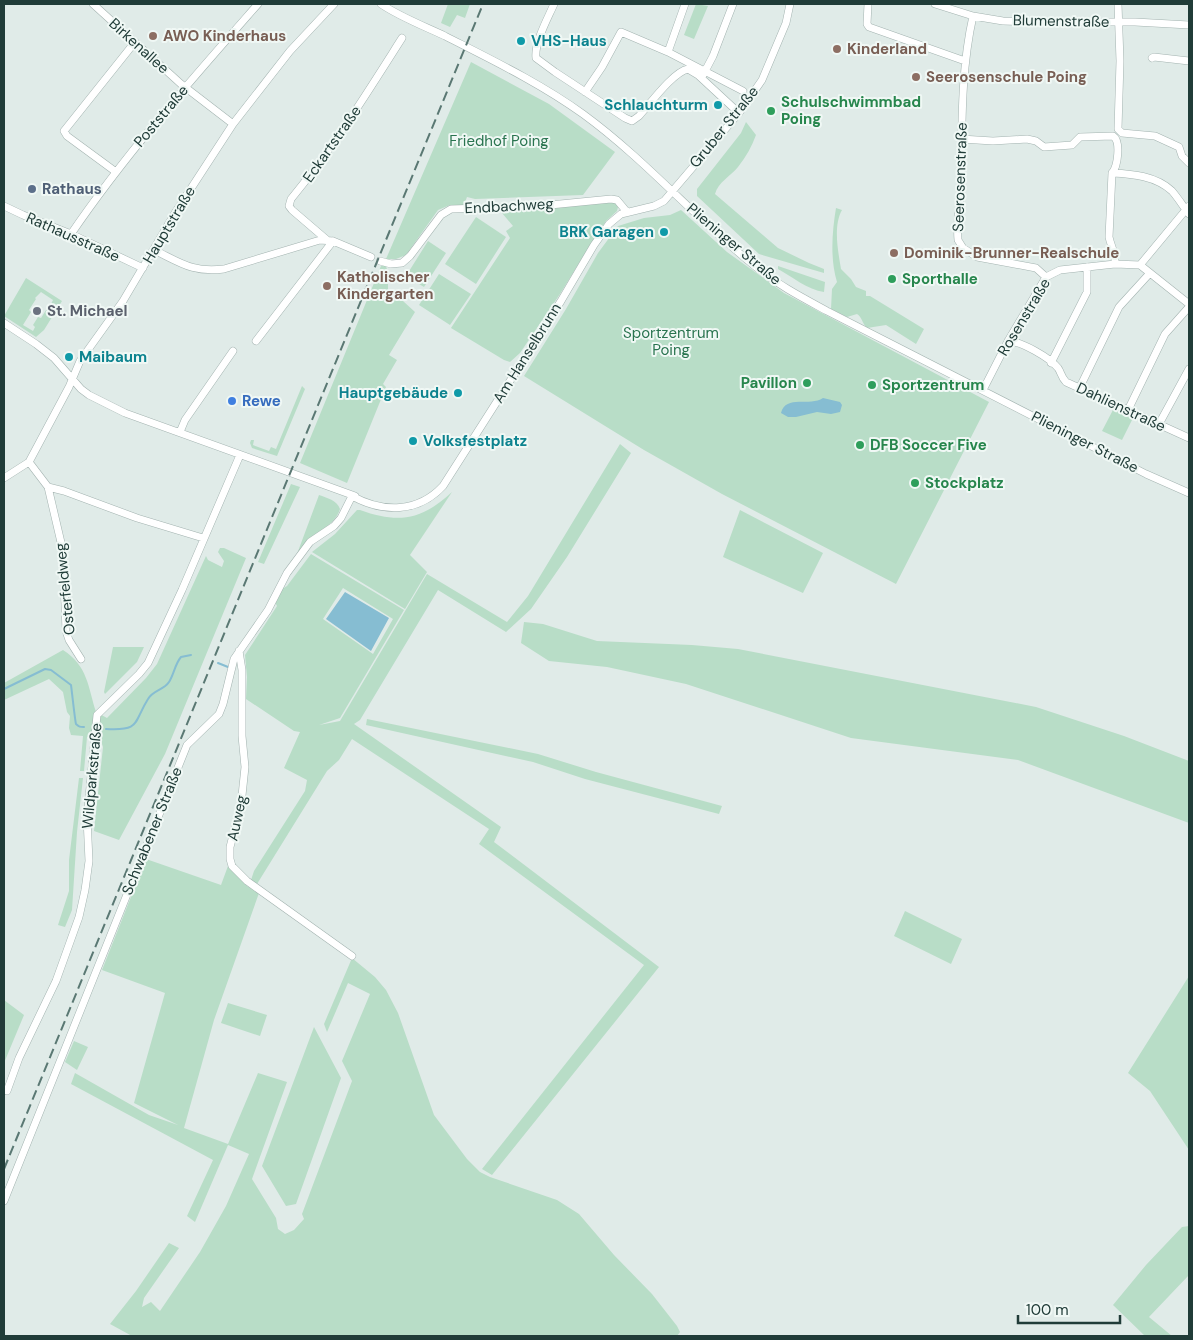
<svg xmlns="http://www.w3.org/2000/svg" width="1193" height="1340" viewBox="0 0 1193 1340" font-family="'DM Sans',sans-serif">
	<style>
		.green { fill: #b8ddc7; fill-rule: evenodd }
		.water { fill: #86bdd2 }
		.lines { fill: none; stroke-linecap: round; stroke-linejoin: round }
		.stream { stroke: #86bdd2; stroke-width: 2 }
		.minor-casing { stroke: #a3b3b0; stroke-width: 8 }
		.minor { stroke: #fff; stroke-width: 7 }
		.rail { stroke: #5a7873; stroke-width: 2; stroke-dasharray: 10 5; stroke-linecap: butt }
		.education-dot { fill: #8d6e63; stroke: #f0f8f5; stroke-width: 2 }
		.culture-dot { fill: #0f9aa8; stroke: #f0f8f5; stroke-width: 2 }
		.leisure-dot { fill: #2e9e5b; stroke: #f0f8f5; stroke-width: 2 }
		.service-dot { fill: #5c6f8a; stroke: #f0f8f5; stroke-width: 2 }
		.worship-dot { fill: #6b7280; stroke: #f0f8f5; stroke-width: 2 }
		.shop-dot { fill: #3f7fe0; stroke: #f0f8f5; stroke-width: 2 }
		.labels { text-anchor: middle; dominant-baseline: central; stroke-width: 4; stroke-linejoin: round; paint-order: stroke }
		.street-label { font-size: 15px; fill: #203c38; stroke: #f0f8f5 }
		.education-label { font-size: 15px; font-weight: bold; fill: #785e54; stroke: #f0f8f5; text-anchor: start }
		.culture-label { font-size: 15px; font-weight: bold; fill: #0d838f; stroke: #f0f8f5; text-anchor: start }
		.leisure-label { font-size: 15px; font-weight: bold; fill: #27864d; stroke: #f0f8f5; text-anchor: start }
		.park-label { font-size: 15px; fill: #29744f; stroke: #f0f8f5 }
		.service-label { font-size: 15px; font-weight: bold; fill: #4e5e75; stroke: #f0f8f5; text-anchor: start }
		.worship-label { font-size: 15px; font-weight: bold; fill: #5b616d; stroke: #f0f8f5; text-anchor: start }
		.shop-label { font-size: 15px; font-weight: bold; fill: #366cbe; stroke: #f0f8f5; text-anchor: start }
	</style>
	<rect width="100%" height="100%" fill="#e0ebe8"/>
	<path class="green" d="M448,4H470L465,18L457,15L450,27L441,23Z
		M696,4L708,6L694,39L684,35Z
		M471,62L549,104L615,152L583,195L475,199L467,197L464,205H450L438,210L406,255L396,259H386Z
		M746,122L756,135C752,146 746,157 738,167C731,176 718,182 715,194L778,248L809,263L824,269V273L759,254L697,196V189L741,133Z
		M609,201L615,203L618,207L617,211L606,221L587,250L560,294L520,353L510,362L504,360L451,328L510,238L506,231L513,226L502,213L514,209Z
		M836,208L842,210C833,226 838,251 841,269L851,279L856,287L866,291V296H870L924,329L916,344L886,325L867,328C862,323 862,317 857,314L847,317L831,309L832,289L837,282C830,259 832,232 836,208Z
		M681,210L727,252L784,293L989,402L896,584L722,494L644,450L524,376L566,309L598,253L618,226L644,218L670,215Z
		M476,217L506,237L476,284L445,264Z
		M428,241L446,253L424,287L406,276Z
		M381,266H386L388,273V292L403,301L415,312L389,355L397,360L383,384L386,387L347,483L300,463Z
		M778,266L825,282L824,292C808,290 791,276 778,269Z
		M439,274L471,294L450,325L419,305Z
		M26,278L62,301L44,330L36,337L4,316ZM41,292L53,300L49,308L48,307L41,318L38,317L33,325L35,327L33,331L23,325L31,312L29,310L36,299L35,298Z
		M302,386L305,389L277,456L252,448L250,443L251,440H254L253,445L269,451L271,447L276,449Z
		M1114,408L1133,418L1122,440L1102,431Z
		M620,444L631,453L567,557L531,609L506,632L438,590L360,720L354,724L501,827L494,842L659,967L492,1175L482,1169L644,965L479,844L489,829L352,739L339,760L327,771L257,884L251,880L254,871L305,791L307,780L284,768L300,732L294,731L246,699L247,677L245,655L277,606L275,602L282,589L287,586L311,554L404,610L340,718L319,725L340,721L427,574L507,622L528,596ZM343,588L393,619L373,654L323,619Z
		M291,484L300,487L264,564L258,562Z
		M452,492L410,555L427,572L405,609L312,552L335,534L357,510H360C399,524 422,520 452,492Z
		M319,495C327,498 337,500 340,509C335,524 322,529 310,539C305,544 301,549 297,554Z
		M740,510L823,553L803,593L723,557Z
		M220,548H224L246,558L165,754L119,840L94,831L103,747L100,738L87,737L84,771H80L83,736L71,735L69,728L70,716L67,712L63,692L49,679L4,700V683L63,650C88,666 88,687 96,712L107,718L146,678L157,664L206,556L208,560L222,567L224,561L218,552Z
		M524,622L543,624L597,641L692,645L738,649L1036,707L1124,736L1189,761V823L1018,760L851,738L686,684L607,667L549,661L521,643Z
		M113,647H144L137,662L105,694L104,692Z
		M367,719L538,754L596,772L722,806L719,814L585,779L533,762L366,725Z
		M79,778H83L77,832L72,910L65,927L58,925L69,891V860Z
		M146,859L221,885L228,866L247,886L259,893L214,1020L184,1128L228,1144L258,1073L287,1082L252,1179L276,1218L278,1229L285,1234L294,1230L304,1219L302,1214L352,1081L342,1061L370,994L348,983L327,1032L324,1024L352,958L375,977L386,990L398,1013L434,1115L467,1159L480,1172L490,1177L557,1200L579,1214L614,1255L652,1294L677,1326L680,1332L677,1336H132L110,1324L136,1291L169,1243L179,1248L144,1298L142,1307L151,1302L160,1311L200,1252L226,1206L249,1154L228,1145L195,1222L187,1216L213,1160L71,1084L75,1073L149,1115L178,1125L134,1103L165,993L102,970Z
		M905,911L962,939L951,964L894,936Z
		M1189,976V1150L1150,1091L1128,1073Z
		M4,1000L24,1015L4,1063Z
		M228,1003L267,1015L260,1036L221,1023Z
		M314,1027L341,1078L296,1204L286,1206L262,1166Z
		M74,1041L88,1047L77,1070L65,1062Z
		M1189,1226V1275L1149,1317L1172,1336H1145L1113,1305L1146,1265L1182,1227Z"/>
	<path class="water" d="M823,398L840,402L842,405L840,412L831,414L817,412L796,417H788L781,413C786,394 810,407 823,398Z
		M345,592L389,618L371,651L326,619Z"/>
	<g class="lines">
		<path class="stream" d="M218,663L228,667
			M4,689L45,669L51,670L71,685C72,692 75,721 76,724C79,727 80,727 84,727
			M106,729C141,731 133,723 148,699C153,690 164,690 169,682C174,674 175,664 181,657L191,655"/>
		<defs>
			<path id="minor" d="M93,4L181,84L233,124
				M381,4C400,17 424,26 445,36C492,60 540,83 583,114C646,160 696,219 756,267C778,285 803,298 827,311L1146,474L1189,493
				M554,4C548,18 534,43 536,58L555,72L625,118L632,121L639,116C650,104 673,72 688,69L698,75L739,113
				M868,4L867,24L869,27L965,61
				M935,4L973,16L1003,21L1032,22H1135L1189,25
				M1118,4L1120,61L1118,129L1122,133L1155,136L1179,147L1182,156L1189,163
				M973,16C961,69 962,124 961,178C961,198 956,220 958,240L963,248L977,257L1036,268L1046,277
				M668,52L743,91
				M1152,58L1154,57L1189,61
				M703,75L713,56L733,4
				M585,92L602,67L621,32L668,52L685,4
				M961,139L993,141L1027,139L1036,141L1044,147L1072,145L1080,137L1113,136C1121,141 1118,166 1112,173L1109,237C1111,247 1116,253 1115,264
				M116,172L67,136L64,131L135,42
				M1112,173C1133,174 1156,176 1172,191C1178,198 1183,206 1189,214
				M4,206L23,215L71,234L143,268
				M71,234C127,152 193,78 258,4
				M327,240L292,210L289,206L291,199C333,148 367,93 402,38
				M154,250C181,263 193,273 224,269L320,240L333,241L371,257
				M380,261L391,264L402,263L410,256L441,215L451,209L540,206L611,199L617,200L627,212
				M1140,265L1189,206
				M4,323L36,344L54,358L81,389L89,395L125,413L355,496
				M256,341L333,241
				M1008,341C1021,341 1050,358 1058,368C1061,372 1061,377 1066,382L1189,438
				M1051,363L1087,292V267
				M1080,387L1119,307L1150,273
				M983,390L1008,341L1046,277L1060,270L1115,264L1140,265L1189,304
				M1128,410L1165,334L1189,307
				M1159,424L1189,369
				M180,432L185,420L233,351
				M29,462L48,487L64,491L137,518L203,538
				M4,478L29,462L69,387L80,361L123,301L175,213L233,124L290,51L334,4
				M48,487L63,551L66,631L69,640L81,659
				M352,496C383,513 418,513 443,486L561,301L594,245L609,224L621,214L654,206L664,201L739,113L762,80L786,23L790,4
				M239,651L242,670V736L245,767L241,805L230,847V859L232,866L247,881L352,956
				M7,1091L19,1058L56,981L79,917L85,890L89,861L87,818L97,715L139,674L148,663L182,590L240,455
				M4,1201L187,745L219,714L223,704L234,659L268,610L287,573L310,542L334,526L341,518L352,496"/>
		</defs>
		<use href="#minor" class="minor-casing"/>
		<use href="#minor" class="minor"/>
		<path class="rail" d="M4,1169L483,4"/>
	</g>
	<g class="education-dot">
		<circle cx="153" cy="36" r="5"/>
		<circle cx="837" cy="49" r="5"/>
		<circle cx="916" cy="77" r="5"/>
		<circle cx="894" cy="253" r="5"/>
		<circle cx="327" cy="286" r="5"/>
	</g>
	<g class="culture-dot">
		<circle cx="521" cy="41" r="5"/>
		<circle cx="718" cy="105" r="5"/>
		<circle cx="664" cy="232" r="5"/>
		<circle cx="69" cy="357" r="5"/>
		<circle cx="458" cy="393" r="5"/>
		<circle cx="413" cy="441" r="5"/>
	</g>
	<g class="leisure-dot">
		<circle cx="771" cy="111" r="5"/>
		<circle cx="892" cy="279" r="5"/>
		<circle cx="807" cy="383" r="5"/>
		<circle cx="872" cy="385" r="5"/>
		<circle cx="860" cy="445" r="5"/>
		<circle cx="915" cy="483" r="5"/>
	</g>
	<circle class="service-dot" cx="32" cy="189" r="5"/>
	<circle class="worship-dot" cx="37" cy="311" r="5"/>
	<circle class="shop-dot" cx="232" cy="401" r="5"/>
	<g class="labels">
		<g class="street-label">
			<text transform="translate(1061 21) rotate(1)">Blumenstraße</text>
			<text transform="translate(139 46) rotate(42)">Birkenallee</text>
			<text transform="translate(161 116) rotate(-50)">Poststraße</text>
			<text transform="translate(724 127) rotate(-51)">Gruber Straße</text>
			<text transform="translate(332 144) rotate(-55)">Eckartstraße</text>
			<text transform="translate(960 177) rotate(-88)">Seerosenstraße</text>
			<text transform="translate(509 206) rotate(-3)">Endbachweg</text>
			<text transform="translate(169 225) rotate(-59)">Hauptstraße</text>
			<text transform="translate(73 237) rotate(24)">Rathausstraße</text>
			<text transform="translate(734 244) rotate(40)">Plieninger Straße</text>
			<text transform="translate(1024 317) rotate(-59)">Rosenstraße</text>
			<text transform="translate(527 353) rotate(-58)">Am Hanselbrunn</text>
			<text transform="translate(1121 407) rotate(25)">Dahlienstraße</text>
			<text transform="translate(1085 442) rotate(27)">Plieninger Straße</text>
			<text transform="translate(65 589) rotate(-96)">Osterfeldweg</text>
			<text transform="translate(92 776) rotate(-85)">Wildparkstraße</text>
			<text transform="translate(237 818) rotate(-78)">Auweg</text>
			<text transform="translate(152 831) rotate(-68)">Schwabener Straße</text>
		</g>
		<g class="education-label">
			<text x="163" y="36">AWO Kinderhaus</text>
			<text x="847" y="49">Kinderland</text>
			<text x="926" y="77">Seerosenschule Poing</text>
			<text x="904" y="253">Dominik-Brunner-Realschule</text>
			<text x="337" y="277">Katholischer<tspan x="337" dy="17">Kindergarten</tspan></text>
		</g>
		<g class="culture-label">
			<text x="531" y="41">VHS-Haus</text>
			<text x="708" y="105" text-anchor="end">Schlauchturm</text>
			<text x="654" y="232" text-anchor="end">BRK Garagen</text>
			<text x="79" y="357">Maibaum</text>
			<text x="448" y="393" text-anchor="end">Hauptgebäude</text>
			<text x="423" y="441">Volksfestplatz</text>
		</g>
		<g class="leisure-label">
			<text x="781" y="102">Schulschwimmbad<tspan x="781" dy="17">Poing</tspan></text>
			<text x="902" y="279">Sporthalle</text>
			<text x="797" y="383" text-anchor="end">Pavillon</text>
			<text x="882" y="385">Sportzentrum</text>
			<text x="870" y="445">DFB Soccer Five</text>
			<text x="925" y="483">Stockplatz</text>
		</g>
		<g class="park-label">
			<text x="499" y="141">Friedhof Poing</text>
			<text x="671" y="333">Sportzentrum<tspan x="671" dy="17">Poing</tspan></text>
		</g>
		<g class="service-label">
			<text x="42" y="189">Rathaus</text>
		</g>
		<g class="worship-label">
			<text x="47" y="311">St. Michael</text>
		</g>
		<g class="shop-label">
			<text x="242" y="401">Rewe</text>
		</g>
	</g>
	<rect width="1193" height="1340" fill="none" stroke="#203c38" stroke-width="10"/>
	<path d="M1018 1315v8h102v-8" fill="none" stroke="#203c38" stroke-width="2.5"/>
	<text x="1026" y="1315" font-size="15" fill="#203c38" stroke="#f0f8f5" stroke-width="4" paint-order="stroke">100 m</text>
</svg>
